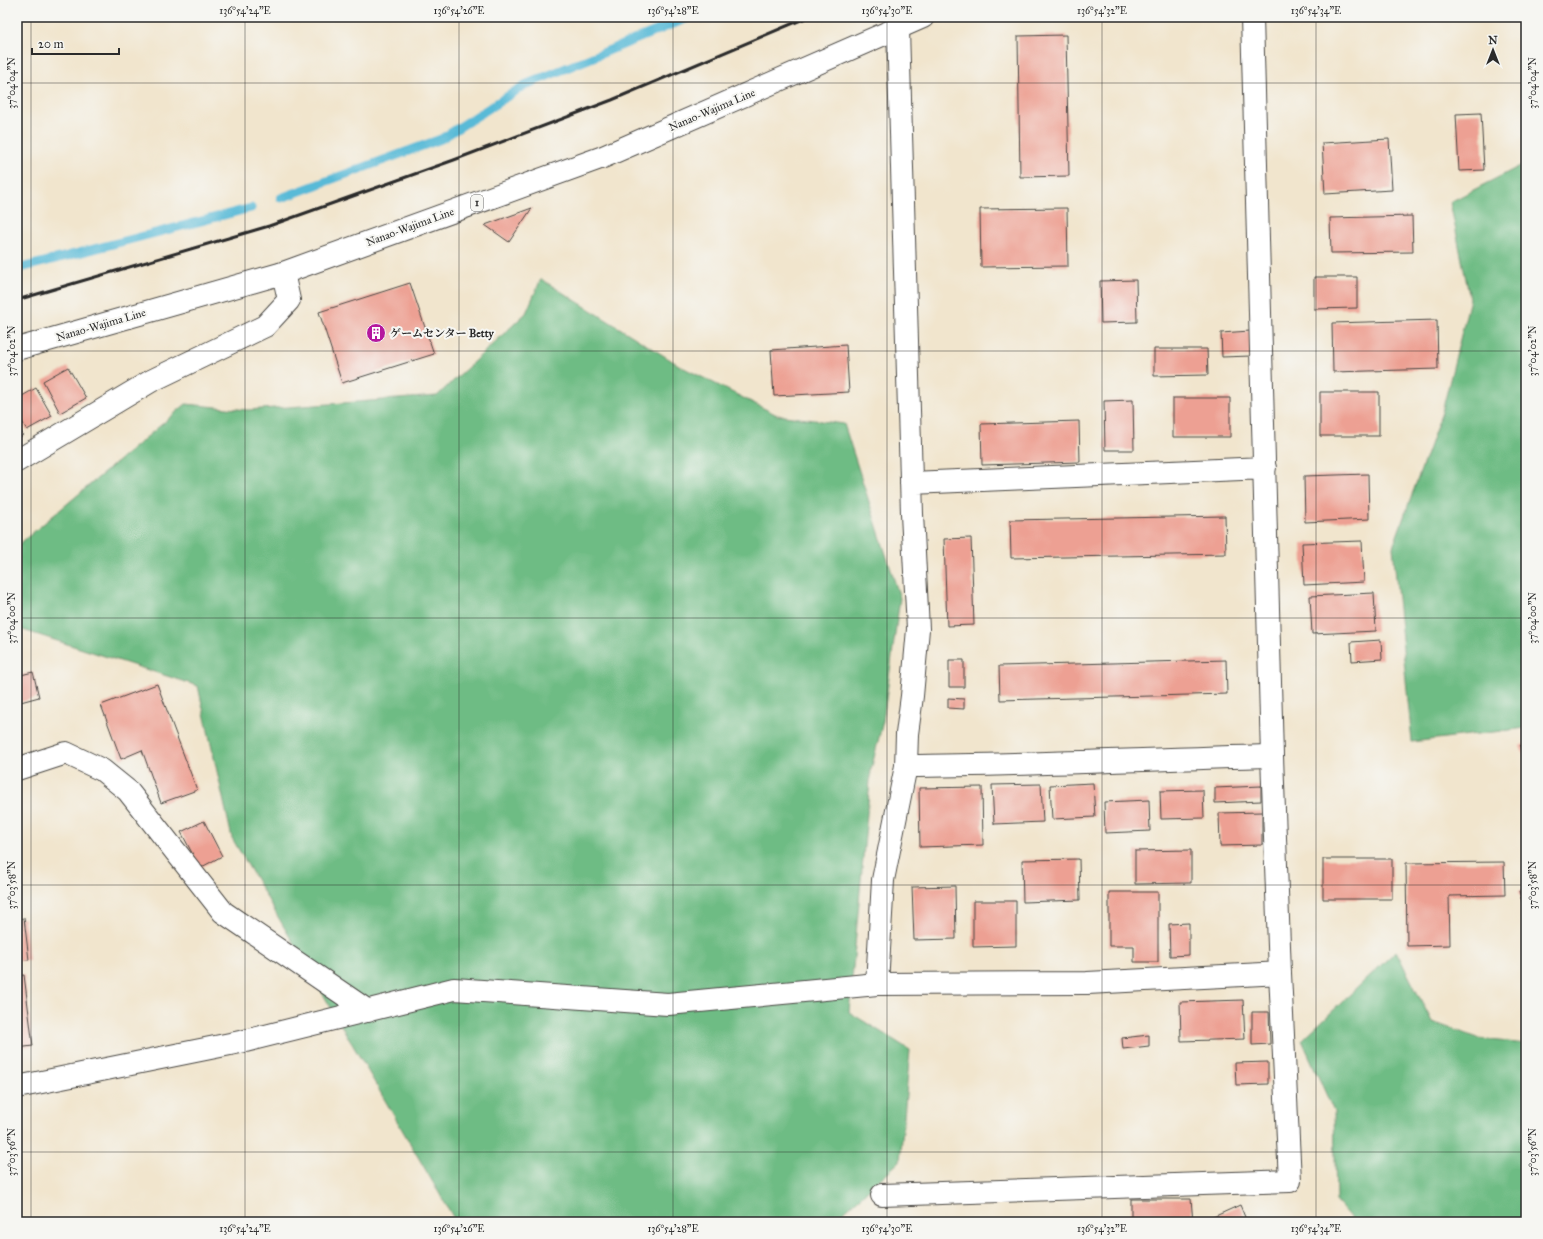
<svg xmlns="http://www.w3.org/2000/svg" width="1543" height="1239" viewBox="0 0 1543 1239" font-family="'IM FELL Great Primer','Noto Serif JP',serif">
	<style>
		.forest { fill: #6ebc84; stroke: #4c7458 }
		.lines { fill: none; stroke-linecap: round; stroke-linejoin: round }
		.stream { stroke: #59bad7; stroke-width: 9 }
		.building { fill: #eda093 }
		.minor-casing { stroke: #494743; stroke-width: 24 }
		.primary-casing { stroke: #494743; stroke-width: 24 }
		.minor { stroke: #fff; stroke-width: 22 }
		.primary { stroke: #fff; stroke-width: 22 }
		.rail { stroke: #2b2b2b; stroke-width: 3 }
		.ticks { fill: none; stroke: #2b2b2b; stroke-width: 1; stroke-opacity: 0.45 }
		.labels { text-anchor: middle; dominant-baseline: central; stroke-width: 4; stroke-linejoin: round; paint-order: stroke }
		.shield { fill: #f6f6f2; stroke: #686867; stroke-width: 1 }
		.shield-label { font-size: 10px; font-weight: bold; fill: #2b2b2b }
		.street-label { font-size: 11px; fill: #2b2b2b; stroke: #f6f6f2 }
		.poi-label { font-size: 11px; font-weight: bold; fill: #2b2b2b; stroke: #f6f6f2; text-anchor: start }
		.neatline { fill: none; stroke: #2b2b2b; stroke-width: 1.5 }
		.ticks-label { font-size: 10px; text-anchor: middle; fill: #2b2b2b }
	</style>
	<rect width="100%" height="100%" fill="#f6f6f2"/>
	<filter id="ink" filterUnits="userSpaceOnUse"><feTurbulence type="fractalNoise" baseFrequency=".025" numOctaves="2"/><feDisplacementMap in="SourceGraphic" scale="8" xChannelSelector="R" yChannelSelector="G"/><feConvolveMatrix kernelMatrix="1 2 1 2 8 2 1 2 1" color-interpolation-filters="sRGB"/></filter>
	<filter id="wash" filterUnits="userSpaceOnUse"><feTurbulence type="fractalNoise" baseFrequency=".012" numOctaves="4" result="noise"/><feDisplacementMap in="SourceGraphic" scale="16" xChannelSelector="R" yChannelSelector="G"/><feGaussianBlur stdDeviation="0.9" result="paint"/><feColorMatrix in="noise" values="0 0 0 0 0 0 0 0 0 0 0 0 0 0 0 0 0 1.4 0 .05"/><feComposite in="paint" operator="in"/></filter>
	<g filter="url(#wash)">
		<rect width="100%" height="100%" fill="#f1e5cd"/>
		<path class="forest" d="M1526,163V728L1412,742L1393,547L1442,412L1470,299L1450,202Z
			M541,279L682,367L777,415L844,424L900,598L883,721L871,770L849,1012L910,1050L900,1161L836,1219L843,1222H456L232,838L198,686L17,628V546L186,404L248,410L437,396L526,313Z
			M1396,951L1432,1022L1481,1039L1526,1044V1222H1354L1336,1201L1334,1112L1302,1040Z"/>
		<g class="lines">
			<path class="stream" d="M281,198L441,139L525,85L690,17
				M17,269L251,208"/>
		</g>
		<g id="blocks">
			<path class="building" d="M1066,35L1069,176L1020,177L1018,36Z
				M1481,113L1484,170L1459,171L1456,114Z
				M1389,139L1392,190L1325,194L1322,143Z
				M532,208L509,242L485,225Z
				M1067,208L1068,266L981,267L980,209Z
				M1412,216L1413,252L1331,253L1330,218Z
				M1314,277H1357V308L1314,309Z
				M1136,280L1137,322L1101,323L1100,281Z
				M410,283L434,354L342,383L319,312Z
				M1437,320L1438,369L1333,372L1332,323Z
				M1250,331L1251,356L1222,357L1221,333Z
				M846,345L849,392L774,396L771,350Z
				M1154,349H1207L1208,375L1154,376Z
				M68,367L86,398L60,413L43,381Z
				M36,388L52,416L27,430L17,413V399Z
				M1320,392H1379V436H1320Z
				M1173,398H1230V437H1173Z
				M1133,400L1134,450H1105L1104,401Z
				M1079,421L1080,462L982,465L981,424Z
				M17,425L23,435L17,439Z
				M1368,474L1369,519L1305,522L1304,476Z
				M1225,516L1226,554L1011,558L1010,520Z
				M971,538L974,625L947,626L944,539Z
				M1362,541L1364,582L1304,585L1302,543Z
				M1374,593L1376,631L1312,634L1310,596Z
				M1381,640L1382,659L1352,661L1351,642Z
				M949,660H964V687H949Z
				M1226,660L1227,694L1000,700L999,666Z
				M33,672L39,697L17,703V676Z
				M157,684L197,790L161,803L142,750L121,759L101,705Z
				M948,698L964,699V709L948,708Z
				M1526,743V760L1520,746Z
				M1093,783L1095,817L1052,819L1050,785Z
				M1041,784L1043,822L994,824L992,785Z
				M1261,786V801L1215,803V788Z
				M982,787L983,845L920,847L919,788Z
				M1203,790L1204,818L1161,819L1160,791Z
				M1149,800L1150,831L1105,833L1104,802Z
				M1262,812V845L1220,846L1219,813Z
				M204,821L222,856L200,868L181,832Z
				M1191,850V883L1135,884V851Z
				M1079,859L1080,900L1023,902L1022,860Z
				M1323,859H1392V899H1323Z
				M1504,862L1505,895L1449,896L1450,945L1407,946L1406,863Z
				M955,886L956,939L914,940L912,887Z
				M1526,889V915L1519,891Z
				M1109,892H1158V962H1134V946H1109Z
				M973,901H1016V946L973,947Z
				M24,918L29,960L17,961V919Z
				M1189,923V955L1170,956L1169,924Z
				M24,975L33,1046L17,1048V976Z
				M1243,1000L1245,1039L1181,1041L1180,1002Z
				M1252,1012H1269L1270,1044L1252,1045Z
				M1149,1035V1046L1123,1049L1122,1038Z
				M1268,1062V1084L1236,1085L1235,1063Z
				M1131,1199H1191L1193,1222H1131Z
				M1240,1205L1247,1222H1210L1209,1219Z"/>
		</g>
	</g>
	<g filter="url(#ink)">
		<use href="#blocks" fill-opacity="0" stroke="#494743" stroke-width="1"/>
		<g class="lines">
			<defs>
				<path id="minor" d="M17,461L151,381L265,326L289,300L283,273
					M911,483L1265,468
					M906,766C1028,765 1150,759 1272,756
					M17,769L66,753L102,770L128,791L223,912L368,1011
					M877,984L883,880L906,766L907,734L912,696L918,629L912,514L898,29
					M17,1087L245,1041L454,989L668,1004L877,984L1087,983L1280,973L1272,756L1252,17
					M882,1195L1290,1181L1280,973"/>
				<path id="primary" d="M17,349L283,273L603,157L923,17"/>
			</defs>
			<use href="#minor" class="minor-casing"/>
			<use href="#primary" class="primary-casing"/>
			<use href="#minor" class="minor"/>
			<use href="#primary" class="primary"/>
			<path class="rail" d="M17,300L269,226L454,160L612,100L808,17"/>
		</g>
	</g>
	<path class="ticks" d="M31,17V1222M245,17V1222M459,17V1222M673,17V1222M887,17V1222M1102,17V1222M1316,17V1222M17,83H1526M17,351H1526M17,618H1526M17,885H1526M17,1152H1526"/>
	<defs>
		<symbol id="building-disc" viewBox="-11 -11 22 22"><circle r="9.5" fill="#b5179e" stroke="#f6f6f2"/><path d="M-4-6H4V6H1V3H-1V6H-4ZM-2.5-4.3h1.7v1.8h-1.7ZM.8-4.3h1.7v1.8H.8ZM-2.5-1h1.7V.8h-1.7ZM.8-1h1.7V.8H.8Z" fill="#fff"/></symbol>
	</defs>
	<g fill-rule="evenodd">
		<use href="#building-disc" x="365" y="322" width="22" height="22"/>
	</g>
	<g class="labels">
		<rect class="shield" x="471" y="195" width="12" height="16" rx="3"/>
		<g class="shield-label">
			<text x="477" y="203">1</text>
		</g>
		<g class="street-label">
			<text transform="translate(712 110) rotate(-23)">Nanao-Wajima Line</text>
			<text transform="translate(410 227) rotate(-20)">Nanao-Wajima Line</text>
			<text transform="translate(101 325) rotate(-16)">Nanao-Wajima Line</text>
		</g>
		<g class="poi-label">
			<text x="390" y="333">ゲームセンター Betty</text>
		</g>
	</g>
	<rect width="1543" height="1239" fill="none" stroke="#f6f6f2" stroke-width="44"/>
	<g transform="translate(1493 50)" stroke="#f6f6f2" stroke-width="3" paint-order="stroke">
	<path d="M0-3L7 15L0 10L-7 15Z" fill="#2b2b2b"/>
	<text y="-6" font-size="11" font-weight="bold" text-anchor="middle" fill="#2b2b2b">N</text>
	</g>
	<path d="M32 48v6h87v-6" fill="none" stroke="#2b2b2b" stroke-width="2"/>
	<text x="38" y="48" font-size="12" fill="#2b2b2b" stroke="#f6f6f2" stroke-width="3" paint-order="stroke">20 m</text>
	<rect x="22" y="22" width="1499" height="1195" class="neatline"/>
	<g class="ticks-label">
		<text x="245" y="14">136°54'24"E</text>
		<text x="459" y="14">136°54'26"E</text>
		<text x="673" y="14">136°54'28"E</text>
		<text x="887" y="14">136°54'30"E</text>
		<text x="1102" y="14">136°54'32"E</text>
		<text x="1316" y="14">136°54'34"E</text>
		<text transform="translate(11 83) rotate(-90)" y="4">37°04'04"N</text>
		<text transform="translate(1532 83) rotate(-90)" y="4">37°04'04"N</text>
		<text transform="translate(11 351) rotate(-90)" y="4">37°04'02"N</text>
		<text transform="translate(1532 351) rotate(-90)" y="4">37°04'02"N</text>
		<text transform="translate(11 618) rotate(-90)" y="4">37°04'00"N</text>
		<text transform="translate(1532 618) rotate(-90)" y="4">37°04'00"N</text>
		<text transform="translate(11 885) rotate(-90)" y="4">37°03'58"N</text>
		<text transform="translate(1532 885) rotate(-90)" y="4">37°03'58"N</text>
		<text transform="translate(11 1152) rotate(-90)" y="4">37°03'56"N</text>
		<text transform="translate(1532 1152) rotate(-90)" y="4">37°03'56"N</text>
		<text x="245" y="1232">136°54'24"E</text>
		<text x="459" y="1232">136°54'26"E</text>
		<text x="673" y="1232">136°54'28"E</text>
		<text x="887" y="1232">136°54'30"E</text>
		<text x="1102" y="1232">136°54'32"E</text>
		<text x="1316" y="1232">136°54'34"E</text>
	</g>
</svg>
